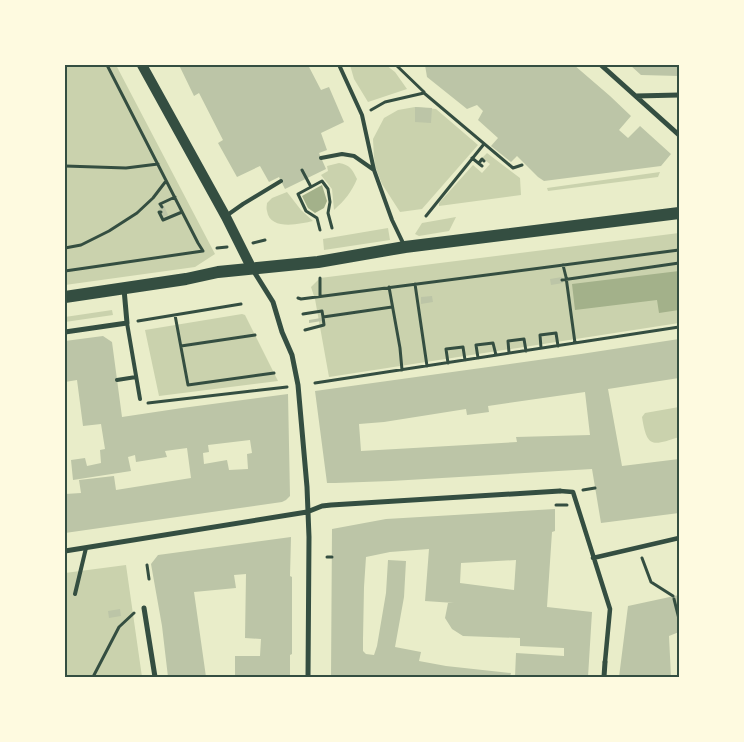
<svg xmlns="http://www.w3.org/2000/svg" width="744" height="742" viewBox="0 0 744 742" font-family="'IBM Plex Serif',serif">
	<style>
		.green { fill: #cad2ad }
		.water { fill: #a3b18a }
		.building { fill: #bcc5a7; fill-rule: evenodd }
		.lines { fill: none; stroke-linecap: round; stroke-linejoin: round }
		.path { stroke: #344e41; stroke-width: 3 }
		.service { stroke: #344e41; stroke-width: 4 }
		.pedestrian { stroke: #344e41; stroke-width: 4.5 }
		.minor { stroke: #344e41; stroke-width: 5 }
		.secondary { stroke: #344e41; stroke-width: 10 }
		.primary { stroke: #344e41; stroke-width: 12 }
		.neatline { fill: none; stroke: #344e41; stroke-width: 2 }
	</style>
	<rect width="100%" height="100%" fill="#e9edc9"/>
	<path class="green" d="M65,65H116L215,254L195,267L65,285Z
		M350,65H366L370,67H374L375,65H386L395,72L407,89L368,102L354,79Z
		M415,107L436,109L478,145L422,209L400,212L382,184L376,169L374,158L373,139L384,118L398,110Z
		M487,153L520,178L521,195L439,206V203L473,165L482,173L490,164L482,158Z
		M339,163C350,165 352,169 357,179C351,193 345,200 334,210L332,189L321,175L328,171L327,166Z
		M660,172L658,177L548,191L547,188Z
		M287,192L301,210L313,221C300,224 270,231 267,211C266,208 267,205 267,203L272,198Z
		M456,217L449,231L419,236L415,234L422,223Z
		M388,228L390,240L324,250L323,239Z
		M679,233V323L329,377L315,299L311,287L320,278Z
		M112,310L113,315L65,322V317Z
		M242,314L245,315L278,381L159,396L145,330Z
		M679,407V437C652,446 647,448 642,417L645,413Z
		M126,565L142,677H65V573Z"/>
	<path class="water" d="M322,185L327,201L324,208L315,213L308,208L302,196Z
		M679,271V310L659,313L657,300L575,310L572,284Z"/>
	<path class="building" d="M179,65H308L321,90L329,87L344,122L321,133L327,150L319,153L326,169L285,189L279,177L269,182L260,166L237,177L218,143L223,140L199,93L194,96Z
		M425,65H574L610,96L631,116L619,130L628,138L640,126L671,154L661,166L544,181L538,177L517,156L511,162L491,146L498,138L478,120L483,111L477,105L467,109L427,77Z
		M630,65H679V76L641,75Z
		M415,107L432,108L431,123L415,122Z
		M164,206L168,215L163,217L159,208Z
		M562,277L563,283L551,285L550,279Z
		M432,296L433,302L421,304V297Z
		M321,318L322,321L309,323V320Z
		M103,336L112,342L122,417L182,408L288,394L290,496L286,500L282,502L65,533V494L81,493L79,480L114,476L116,490L191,478L187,448L165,451L167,457L136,462L135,455L128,457L131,471L73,480L71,460L85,458L87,466L101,463L100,450L105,449L101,424L83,426L77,380L65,382V341ZM250,440L252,453L247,454L248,469L229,470L227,460L204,464L203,453L209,452L208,445Z
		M679,339V378L608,389L622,466L679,459V513L601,523L592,469L391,481L335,483H327L315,391L581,354ZM585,392L590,435L516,437L517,442L361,451L359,424L384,422L466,409L467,415L489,412L488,406Z
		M555,509V531L552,532L547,607L592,612L588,677H515L516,653L564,656V648L520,646V638L463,636L452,629L445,618L448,603H454L425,601L429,549L390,552L366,557L364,587L363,639V651L366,654L374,655L377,646L386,593L388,560L406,561L404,597L395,647L421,652L419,661L446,666L511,673L510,677H331L332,529L386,519ZM516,560L514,590L460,583L461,563Z
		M291,537L290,576L292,577V654L290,655V677H235V656H260L261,639L245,638L246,574L234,575L236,588L194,592L206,677H168L162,626L151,564L158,555Z
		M679,595V632L669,636L671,677H619L628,606Z
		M120,609L121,616L109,618L108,611Z"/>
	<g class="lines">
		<path class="path" d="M396,65L424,92
			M371,110L385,102L424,93L513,168L522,165
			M472,158L482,166
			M479,163L482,159L484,161
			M65,166L126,168L158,164
			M302,170L311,187
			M162,207L160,204L175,197
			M161,212H159L163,220L182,212
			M426,216L484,144
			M320,230L317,218L306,211L298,194L322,181L328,189L330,202L328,213L332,228
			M253,243L265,240
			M65,248L81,245L109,231L137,213L153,198L166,181
			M217,248L227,247
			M563,265L566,277L575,343
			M65,271L203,251L198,243L107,65
			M320,278V296
			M562,280L679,263
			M415,284L427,366
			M389,287L400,348L402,370
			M298,298L301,299L679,250
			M303,314L322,311L323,317
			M175,315L188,385L274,373
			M138,321L241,304
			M305,330L324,325L323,317L392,307
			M181,346L255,335
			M541,348L540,335L556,333L558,346
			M509,353L508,341L524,339L526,351
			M478,358L476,345L493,343L496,355
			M448,363L446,349L463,347L465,360
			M315,383L679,327
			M148,403L287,387
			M583,490L595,488
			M556,505H567
			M327,557H332
			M642,558L651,582L673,596
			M147,565L149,579
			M674,599L679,619
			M93,677L119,627L134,613"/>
		<path class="service" d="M340,65V67L362,115L374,170L392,220L404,245
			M321,158L342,154L354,156L374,170
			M226,216L243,204L281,181
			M127,323L140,399
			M117,380L136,377
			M75,594L86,548"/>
		<path class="pedestrian" d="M560,491L573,492L610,609L605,662
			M593,558L679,538"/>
		<path class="minor" d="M601,65L679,135
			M636,96L679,95
			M253,270L273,302L282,332L292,355L298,385L307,487L309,537L308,677
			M65,332L127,323L124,289
			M65,551L307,512L322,506L331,505L560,491
			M144,608L155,677
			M604,677L605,662"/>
		<path class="secondary" d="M142,65L226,217L252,269"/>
		<path class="primary" d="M65,297L186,279L218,272L318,262L405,247L679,213"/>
	</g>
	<rect width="744" height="742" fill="none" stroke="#fefae0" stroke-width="132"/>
	<rect x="66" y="66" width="612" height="610" class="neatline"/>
</svg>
